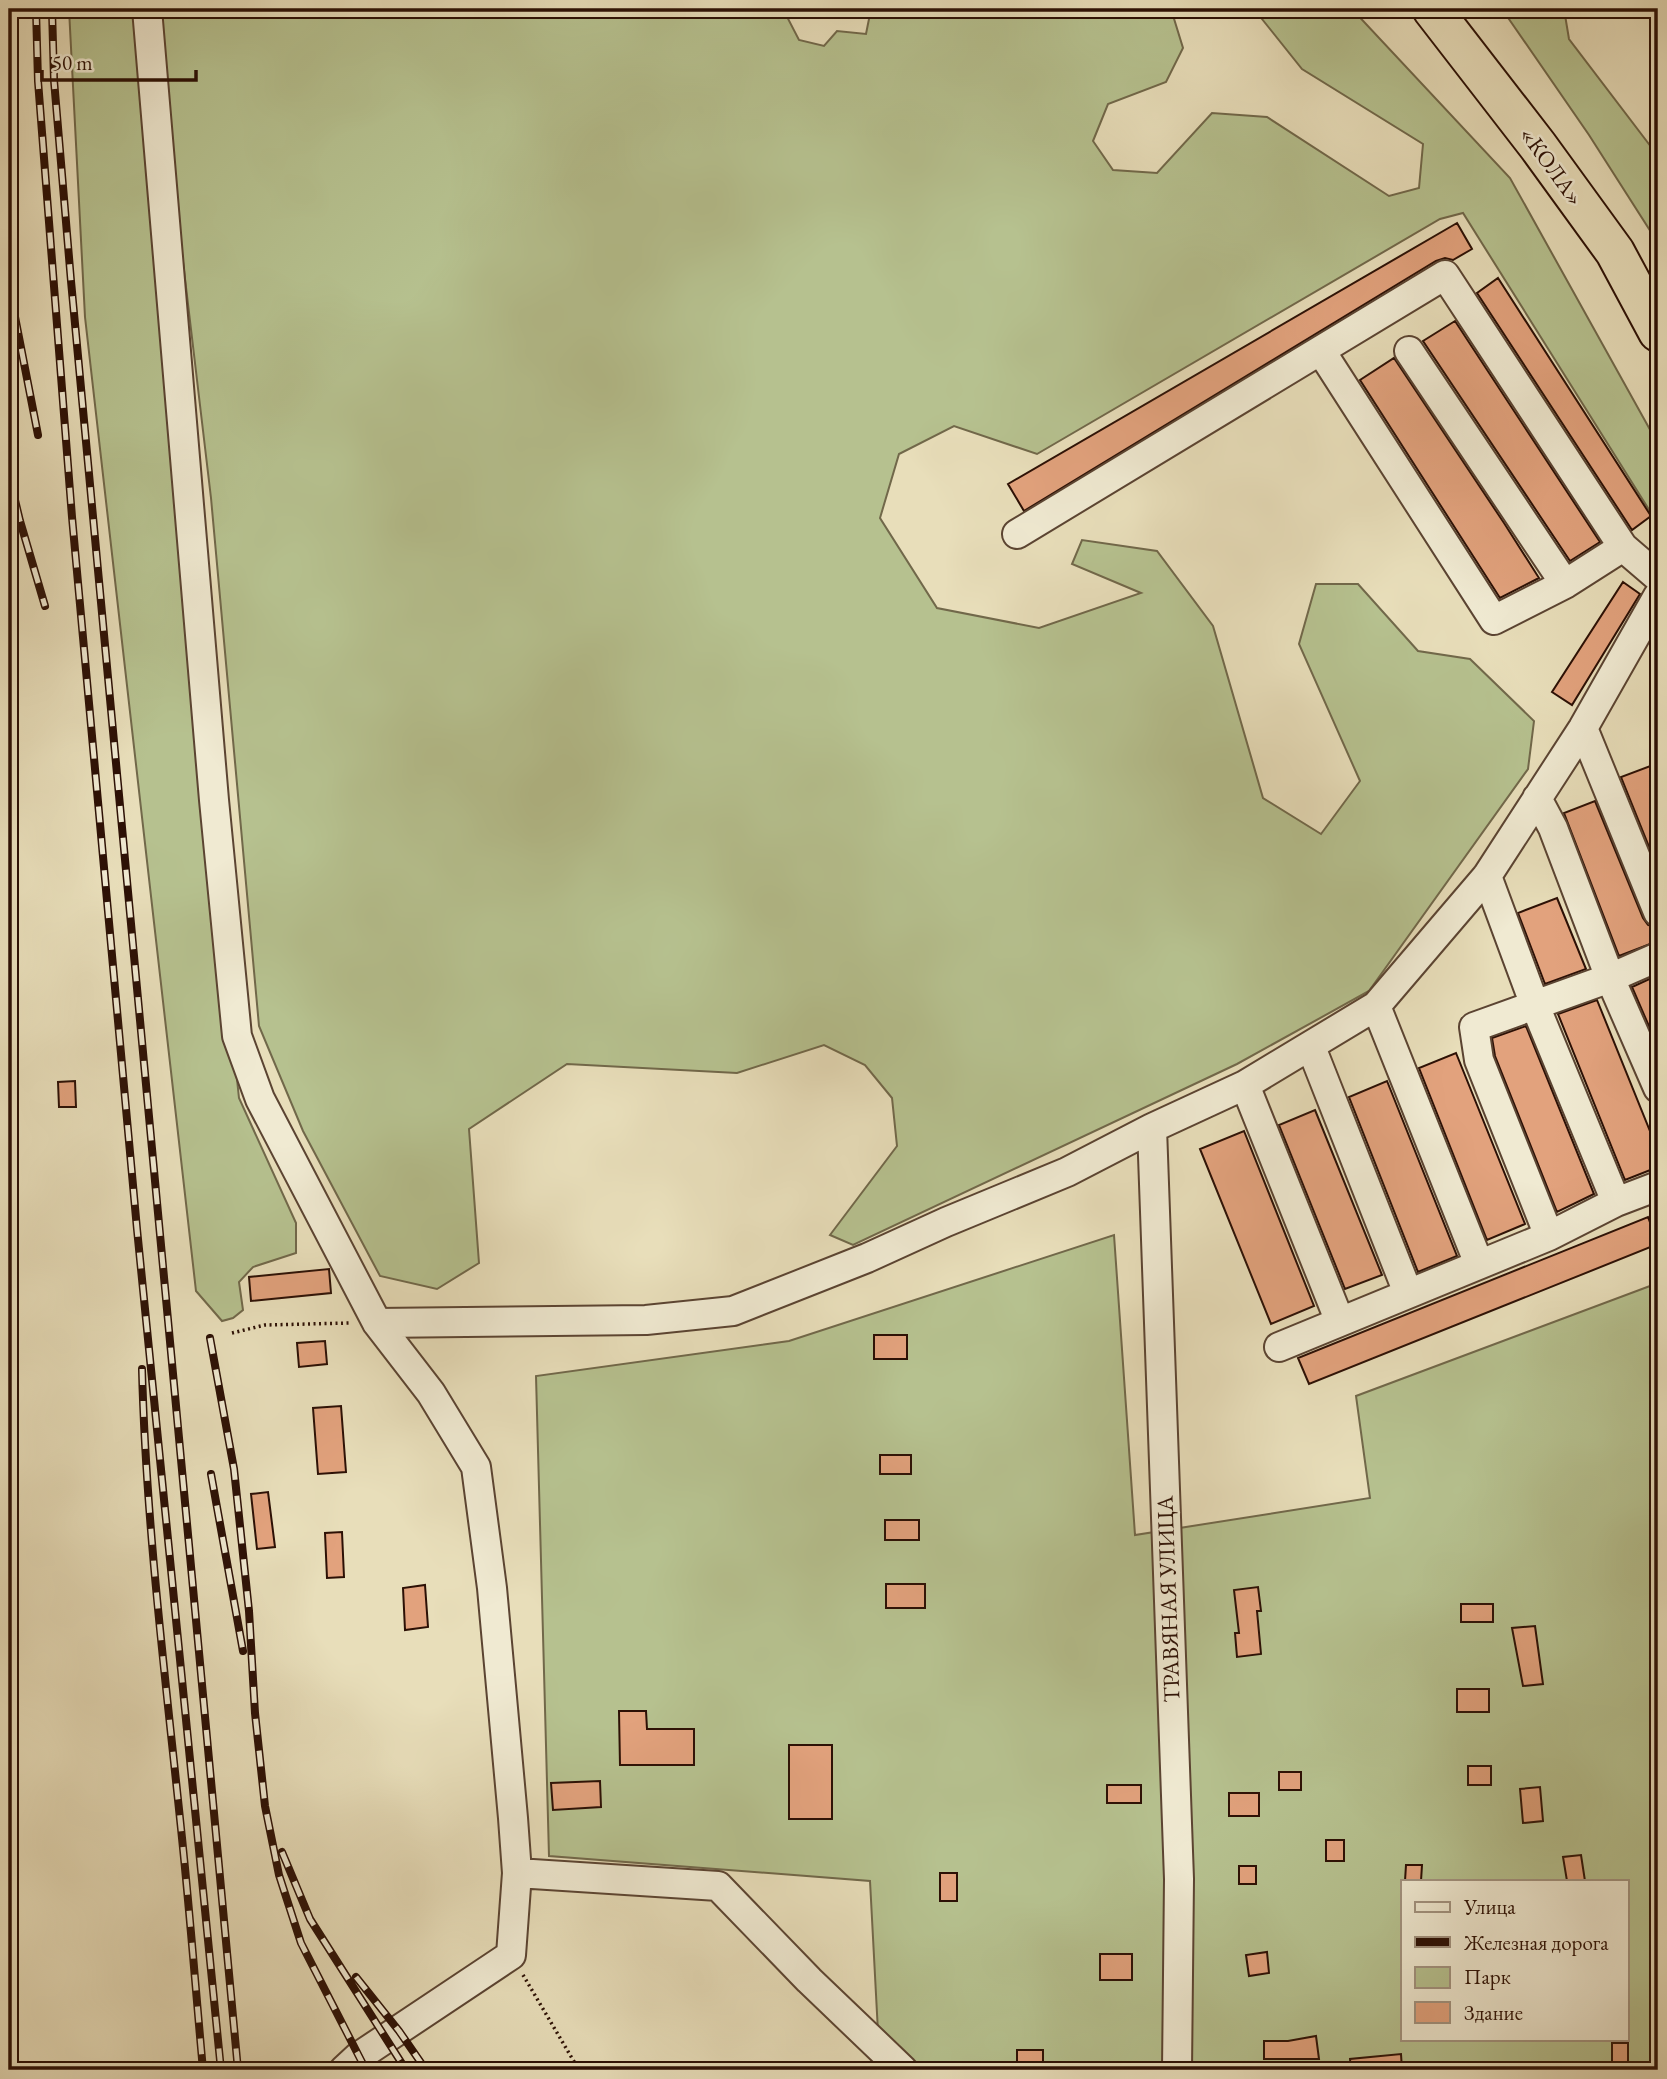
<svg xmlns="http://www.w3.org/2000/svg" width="1667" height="2079" viewBox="0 0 1667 2079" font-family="'EB Garamond',serif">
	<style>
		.green { fill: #b6c18f; stroke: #71684a; stroke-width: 2; fill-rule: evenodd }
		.building { fill: #e2a27d; stroke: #2c1005; stroke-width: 2 }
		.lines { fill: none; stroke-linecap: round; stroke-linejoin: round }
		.minor-casing { stroke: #5b4432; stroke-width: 32 }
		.highway-casing { stroke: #2c1005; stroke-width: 42 }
		.path { stroke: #2c1005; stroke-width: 3.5; stroke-dasharray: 2 3.5; stroke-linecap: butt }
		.minor { stroke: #f0ead2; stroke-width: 28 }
		.highway { stroke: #e8deba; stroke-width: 38 }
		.rail-casing { stroke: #2c1005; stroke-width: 8 }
		.rail { stroke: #f0ead2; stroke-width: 5; stroke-dasharray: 16; stroke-linecap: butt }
		.labels { text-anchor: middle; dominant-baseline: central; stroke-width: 5; stroke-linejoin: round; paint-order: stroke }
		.street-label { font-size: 23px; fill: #2c1005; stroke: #f0ead2 }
	</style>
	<rect width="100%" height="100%" fill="#e8deba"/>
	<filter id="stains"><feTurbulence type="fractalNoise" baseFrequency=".00286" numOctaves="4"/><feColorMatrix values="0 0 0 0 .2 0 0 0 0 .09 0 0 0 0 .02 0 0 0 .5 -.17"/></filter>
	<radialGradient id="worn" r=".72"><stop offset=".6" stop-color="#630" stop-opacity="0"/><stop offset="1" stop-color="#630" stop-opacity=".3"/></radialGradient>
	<path class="green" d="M69,9H134L136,44L186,595L239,1098L296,1223V1253L253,1267L239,1282L243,1310L233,1318L222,1321L196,1291L85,317Z
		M153,9H783L799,40L824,46L837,31L866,34L871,9H1171L1183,48L1166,82L1108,104L1093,141L1113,170L1157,173L1212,113L1267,117L1389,196L1419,188L1423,144L1302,69L1254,9H1352L1510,178L1658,444V524L1463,213L1440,219L1037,454L954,426L899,454L880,518L937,608L1039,628L1141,593L1072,564L1082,540L1157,551L1213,626L1263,798L1321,834L1360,781L1299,644L1316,584H1358L1418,651L1470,659L1534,721L1528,769L1369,991L1237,1064L853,1245L830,1235L897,1146L892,1098L865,1065L824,1045L737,1073L567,1064L469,1129L479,1263L437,1289L380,1276L303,1131L259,1026L211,498Z
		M1502,9H1564L1569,39L1658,156V243L1589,135Z
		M1114,1235L1135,1535L1370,1498L1356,1396L1658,1283V2070H880L870,1881L549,1856L536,1376L789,1341ZM1403,1881H1627V2039H1403Z"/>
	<path class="building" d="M1457,223L1472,249L1453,260L1445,258L1436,261L1024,511L1008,484Z
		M1498,278L1651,516L1632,530L1477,293Z
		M1455,321L1600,542L1570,561L1423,341Z
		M1394,358L1504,523L1539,578L1500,598L1360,380Z
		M1623,582L1640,594L1572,705L1552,692Z
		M1653,765L1658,778V869L1621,777Z
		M1595,801L1643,918L1648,925L1658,928V941L1619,956L1564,813Z
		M1557,898L1586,969L1545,984L1518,913Z
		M1658,975V1047L1632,987Z
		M1597,1000L1658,1151V1167L1625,1180L1558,1014Z
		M1526,1026L1594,1194L1557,1212L1495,1056L1492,1038Z
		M1456,1053L1525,1224L1487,1240L1419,1068Z
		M75,1081L76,1107H59L58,1082Z
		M1387,1081L1457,1256L1418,1272L1349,1097Z
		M1315,1110L1382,1275L1345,1289L1279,1125Z
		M1244,1131L1314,1306L1271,1324L1200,1149Z
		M1648,1217L1658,1244L1309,1384L1298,1358Z
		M329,1269L331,1293L251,1301L249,1277Z
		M874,1335H907V1359H874Z
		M325,1341L327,1364L299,1367L297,1343Z
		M341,1406L346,1472L318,1474L313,1408Z
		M880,1455H911V1474H880Z
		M268,1492L275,1547L257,1549L251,1494Z
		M885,1520H919V1540H885Z
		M342,1532L344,1577L327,1578L325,1533Z
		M886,1584H925V1608H886Z
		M425,1585L428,1627L405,1630L403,1588Z
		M1258,1587L1261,1611H1257L1261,1654L1237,1657L1235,1633H1239L1234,1590Z
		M1461,1604H1493V1622H1461Z
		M1535,1626L1543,1684L1523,1686L1512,1628Z
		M1457,1689H1489V1712H1457Z
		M619,1711H646L647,1729H694V1765H620Z
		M789,1745H832V1819H789Z
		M1468,1766H1491V1785H1468Z
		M1279,1772H1301V1790H1279Z
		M600,1781L601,1807L553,1810L551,1783Z
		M1107,1785H1141V1803H1107Z
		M1540,1787L1543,1821L1523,1823L1520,1789Z
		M1229,1793H1259V1816H1229Z
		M1326,1840H1344V1861H1326Z
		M1581,1855L1585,1881H1567L1563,1857Z
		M1406,1865H1422L1421,1881H1405Z
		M1239,1866H1256V1884H1239Z
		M940,1873H957V1901H940Z
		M1267,1952L1269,1973L1249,1976L1246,1955Z
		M1100,1954H1132V1980H1100Z
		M1316,2036L1319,2059H1264V2041H1288Z
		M1612,2043H1628V2062H1612Z
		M1017,2050H1043V2070H1017Z
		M1401,2054L1402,2070H1351L1350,2059Z"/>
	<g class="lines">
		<defs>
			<path id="minor" d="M147,9L214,800L237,1036L260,1099L377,1323L431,1393L476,1467L492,1588L513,1818L517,1873L511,1955L358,2057L344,2070
				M1321,351L1494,620L1565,584L1623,547
				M1409,351L1565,584
				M1017,534L1445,275L1623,547L1658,577
				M1583,728L1658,912
				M1537,798L1553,828L1610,978L1658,1088
				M1487,876L1534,1003L1616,1202
				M1376,1006L1479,1264
				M1311,1047L1408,1293
				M1245,1085L1340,1322
				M1152,1128L1179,1879L1177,2070
				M1549,1236L1479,1060L1474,1027L1610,978L1658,957
				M377,1323L646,1320L733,1311L867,1258L946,1222L1067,1172L1152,1128L1245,1085L1376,1006L1487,876L1583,728L1658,596
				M1279,1347L1549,1236L1616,1202L1658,1186
				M517,1873L718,1886L809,1980L903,2070"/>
			<path id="highway" d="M1432,9L1538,146L1615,252L1658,332"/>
		</defs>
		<use href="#minor" class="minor-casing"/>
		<use href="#highway" class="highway-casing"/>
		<path class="path" d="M232,1333L265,1325L351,1323
			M523,1975L579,2070"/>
		<use href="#minor" class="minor"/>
		<use href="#highway" class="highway"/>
		<defs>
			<path id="rail" d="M36,9L38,81L72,517L137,1229L221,2070
				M52,9L54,80L71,281L238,2070
				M9,286L38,435
				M9,475L20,521L45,606
				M210,1338L234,1469L249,1611L255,1713L265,1806L279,1875L301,1943L366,2070
				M142,1369C146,1526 166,1682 182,1838C190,1915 196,1993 203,2070
				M211,1474L243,1651
				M282,1852L310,1919L406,2070
				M356,1977L399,2031L426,2070"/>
		</defs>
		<use href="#rail" class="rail-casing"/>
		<use href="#rail" class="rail"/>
	</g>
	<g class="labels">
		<g class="street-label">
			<text transform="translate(1552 166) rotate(54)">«КОЛА»</text>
			<text transform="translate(1168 1599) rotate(-92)">ТРАВЯНАЯ УЛИЦА</text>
		</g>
	</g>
	<rect width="1667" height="2079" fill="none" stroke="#e8deba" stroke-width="35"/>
	<rect x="10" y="10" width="1646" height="2058" fill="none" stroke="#2c1005" stroke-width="3.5"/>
	<rect x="18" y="18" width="1632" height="2044" fill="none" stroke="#2c1005" stroke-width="2"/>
	<rect x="1401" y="1880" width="228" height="161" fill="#f0ead2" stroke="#a29380" stroke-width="2"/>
	<rect x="1415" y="1902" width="35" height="10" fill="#f0ead2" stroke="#a29380" stroke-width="2"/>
	<text x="1464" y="1914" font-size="21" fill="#2c1005">Улица</text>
	<rect x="1415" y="1937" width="35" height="10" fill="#2c1005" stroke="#a29380" stroke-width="2"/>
	<text x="1464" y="1950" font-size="21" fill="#2c1005">Железная дорога</text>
	<rect x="1415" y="1967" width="35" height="21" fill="#b6c18f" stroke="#a29380" stroke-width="2"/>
	<text x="1464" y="1984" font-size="21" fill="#2c1005">Парк</text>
	<rect x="1415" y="2002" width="35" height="21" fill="#e2a27d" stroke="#a29380" stroke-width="2"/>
	<text x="1464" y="2020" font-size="21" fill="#2c1005">Здание</text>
	<path d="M42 70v10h154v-10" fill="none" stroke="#2c1005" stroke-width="3.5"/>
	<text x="52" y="70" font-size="21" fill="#2c1005" stroke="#f0ead2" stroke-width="5" paint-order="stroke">50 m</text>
	<rect width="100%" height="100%" filter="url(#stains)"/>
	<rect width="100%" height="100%" fill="url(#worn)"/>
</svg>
